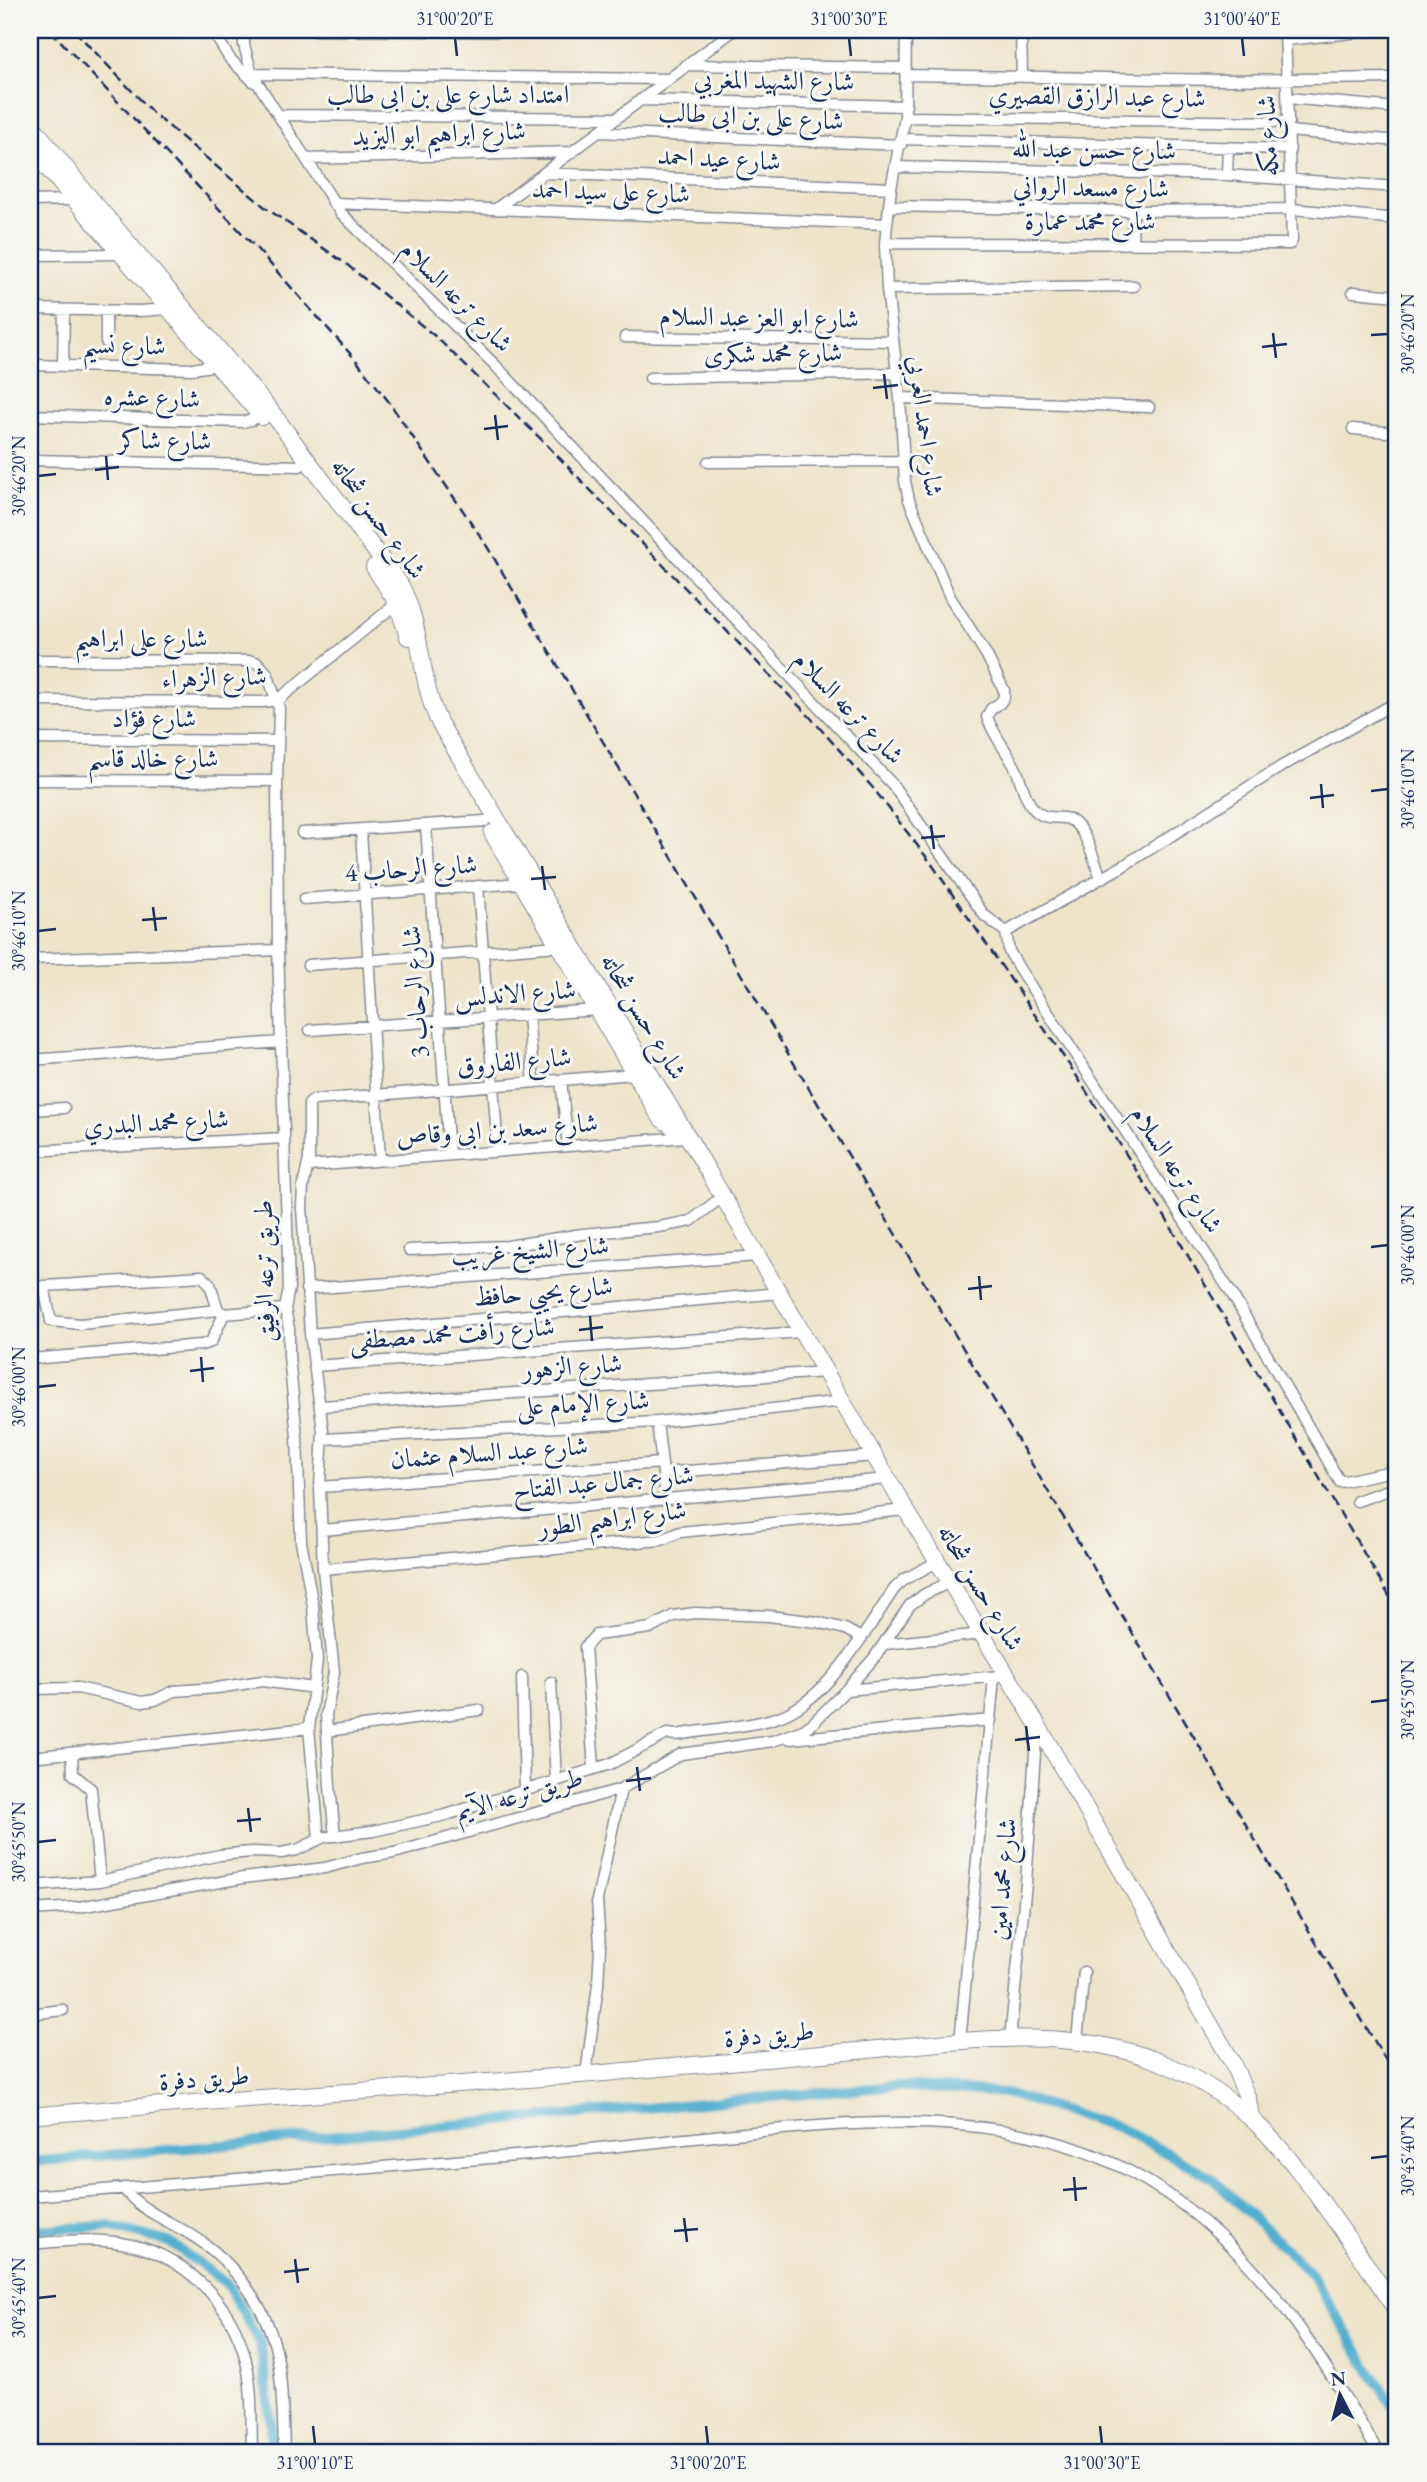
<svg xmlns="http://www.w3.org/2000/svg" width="1427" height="2482" viewBox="0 0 1427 2482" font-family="'EB Garamond',Amiri,serif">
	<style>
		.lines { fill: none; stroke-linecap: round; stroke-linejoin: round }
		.canal { stroke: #51aecf; stroke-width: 10 }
		.street-casing { stroke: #848a94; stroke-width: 13 }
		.secondary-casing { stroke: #848a94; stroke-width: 18 }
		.street { stroke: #fff; stroke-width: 10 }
		.secondary { stroke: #fff; stroke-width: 16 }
		.rail { stroke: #1b2f5e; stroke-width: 2.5; stroke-dasharray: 10 5; stroke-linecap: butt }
		.ticks { fill: none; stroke: #1b2f5e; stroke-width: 2.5 }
		.labels { text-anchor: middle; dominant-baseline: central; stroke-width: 6; stroke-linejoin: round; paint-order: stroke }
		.street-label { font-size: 26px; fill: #1b2f5e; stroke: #f6f6f2 }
		.neatline { fill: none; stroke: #1b2f5e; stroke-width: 2.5 }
		.ticks-label { font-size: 18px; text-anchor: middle; fill: #1b2f5e }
	</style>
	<rect width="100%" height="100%" fill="#f6f6f2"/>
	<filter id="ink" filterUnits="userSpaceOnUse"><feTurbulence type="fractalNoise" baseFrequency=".0143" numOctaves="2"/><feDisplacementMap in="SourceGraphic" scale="14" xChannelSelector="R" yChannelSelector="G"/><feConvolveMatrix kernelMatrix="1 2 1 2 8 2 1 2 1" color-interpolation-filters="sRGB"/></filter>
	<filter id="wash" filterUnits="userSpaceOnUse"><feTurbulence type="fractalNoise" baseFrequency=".00686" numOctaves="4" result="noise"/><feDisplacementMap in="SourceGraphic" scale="28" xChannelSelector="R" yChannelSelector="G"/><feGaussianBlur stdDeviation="1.57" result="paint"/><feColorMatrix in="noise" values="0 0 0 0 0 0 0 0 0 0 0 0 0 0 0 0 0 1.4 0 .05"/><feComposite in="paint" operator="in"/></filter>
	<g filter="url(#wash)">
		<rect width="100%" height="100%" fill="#eee4ca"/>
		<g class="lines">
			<path class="canal" d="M30,2162L896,2086L1005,2093L1120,2128L1211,2177L1311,2274L1397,2414
				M30,2230L109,2226L169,2242L226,2283L260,2342L271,2422L272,2452"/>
		</g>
	</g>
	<g filter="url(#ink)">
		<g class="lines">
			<defs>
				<path id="street" d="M212,30L230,59L254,82
					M244,30V45L252,74L340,212L496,366L892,784L984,915L1006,932L1009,951L1020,970L1232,1294L1340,1482L1397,1470
					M305,30L564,32
					M819,30H1058
					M906,30L905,117L891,188L885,243L887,289L900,398L905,481L909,500L950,597L986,654L1004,690V697L1000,703L991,709L987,717C994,736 1007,751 1016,769C1022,783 1025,802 1037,812C1046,820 1058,816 1068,819C1085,824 1095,863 1101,878
					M1021,30L1022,76
					M1286,40L1380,30
					M686,65L906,68
					M252,74L667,79
					M906,75L1225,80L1397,78
					M1288,98L1397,108
					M640,100L906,106
					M279,115L617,118
					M905,117L1289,122
					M1289,131L1397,141
					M599,132L901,145
					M902,139L1290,149
					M306,159L572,152
					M895,167L1227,175L1397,187
					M545,173L891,188
					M1227,175L1228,147
					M30,201L74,200
					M333,203L887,224
					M889,206L1133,211L1293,209L1397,219
					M496,209L734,30
					M885,243L1290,244L1292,240L1285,30
					M1132,244L1133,211
					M30,255L122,254
					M887,289L1134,286
					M1353,292L1397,296
					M30,309L139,311L170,309
					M625,337L893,341
					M106,342V311
					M30,365L192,369L217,365
					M63,366L64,310
					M650,378L897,373
					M900,398L1149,407
					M30,415L242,422L252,420L266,412
					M1353,429L1397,433
					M30,460L300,466
					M708,462L903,461
					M30,660L252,661L258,663L267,673L279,708L277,781L278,950L289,1288L285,1309L289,1329V1356L297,1437L301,1541L313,1606L317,1660L309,1728L319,1839
					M30,701L262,702L278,700L401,600
					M30,739L278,741
					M30,780L277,781
					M426,826L449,1155
					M361,830L380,1160
					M302,833L485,821
					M478,886L498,1151
					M304,899L521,883
					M1006,932L1123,866L1282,766L1397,702
					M30,959L278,950
					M308,965L558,946
					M528,1016L534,1082
					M310,1030L597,1010
					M30,1060L282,1042
					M561,1080L568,1146
					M30,1110L64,1108
					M30,1151L284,1138
					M309,1166L686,1137
					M409,1250L508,1246L582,1234L659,1227L691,1221L723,1196
					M44,1286L51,1321L80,1324L218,1310
					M30,1287L202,1276L210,1284L218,1310L224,1314L285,1309
					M306,1289L758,1256
					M310,1334L780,1293
					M30,1359L201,1345L211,1342L224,1314
					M314,1366L802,1332
					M321,1406L826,1372
					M657,1422L666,1499
					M323,1439L657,1422L843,1401
					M663,1473L875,1456
					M320,1487L662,1463
					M1357,1501L1397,1487
					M322,1530L888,1479
					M323,1569L661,1540L680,1532L906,1510
					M884,1644L983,1634
					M522,1677L525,1790
					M551,1682L556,1781
					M30,1689L78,1688L142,1702L155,1700L174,1691L217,1688L262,1681L314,1688
					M846,1690L1000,1676
					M327,1731L479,1710
					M790,1739L991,1720
					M72,1753L73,1774L91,1789L100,1881
					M30,1757L309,1728
					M594,1768L585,1647L596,1635L651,1628L673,1616L695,1613L769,1616L817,1622L845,1629L861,1638
					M335,1836L330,1787L326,1715L334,1672L323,1569L320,1487L323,1431L310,1334L302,1207L303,1187L309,1159V1104L314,1100L634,1074
					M30,1886L100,1881L220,1855L251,1852L281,1853L297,1850L324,1837L373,1831L446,1815L610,1764L667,1734L677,1735C708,1729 742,1728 772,1719C826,1705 865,1631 895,1588L905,1579L937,1562
					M30,1910L79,1907L243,1878L325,1868L362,1858L394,1853L621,1789L681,1754L773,1741L803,1730L813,1723L846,1690L874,1658L910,1605L925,1594L950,1582
					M30,2014L63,2010
					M1010,2039L1026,1883L1037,1724
					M1077,2040L1084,1972
					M960,2042L994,1677
					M586,2074L598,1985L600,1946L597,1900L621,1789
					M123,2188C144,2215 176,2223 202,2242C240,2269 271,2315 278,2361C283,2391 283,2422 284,2452
					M30,2196C192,2182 354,2170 515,2156C585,2150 655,2142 724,2135C858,2121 1005,2106 1129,2171C1247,2233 1312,2341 1378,2452
					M30,2244C59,2241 91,2238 121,2243C181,2252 233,2302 246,2361C253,2390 251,2423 252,2452"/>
				<path id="secondary" d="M30,123L85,192L270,410L400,584C424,628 418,680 440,724L688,1137L906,1510L1037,1724L1232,2062L1248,2099L1251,2117
					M30,148L262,417
					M374,567L397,603L408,637
					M492,833L656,1110L662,1119L683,1134
					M30,2116C221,2099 412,2089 604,2073C688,2065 772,2058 857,2051C957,2042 1063,2023 1160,2062C1246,2098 1282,2146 1334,2219C1356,2250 1378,2280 1397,2312"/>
			</defs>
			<use href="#street" class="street-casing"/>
			<use href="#secondary" class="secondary-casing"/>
			<use href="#street" class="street"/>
			<use href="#secondary" class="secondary"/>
			<path class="rail" d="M50,30L257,249L355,359L389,402L485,543L1397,2079
				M74,30L153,113L266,208L346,264L436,337L542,440L810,717L873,788L931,863L1076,1075L1155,1200L1397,1609"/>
		</g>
	</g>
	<path class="ticks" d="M455,38L457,56M849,38L851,56M1242,38L1244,56M1273,333L1276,358M1371,335L1388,334M1262,347L1287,344M884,374L887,399M873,388L898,385M495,415L498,440M484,429L508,426M106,456L108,480M95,470L119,467M38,476L56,474M1321,784L1323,808M1371,791L1388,789M1310,798L1334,795M931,825L934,849M921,838L945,836M542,866L545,890M531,879L556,877M153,907L156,931M142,920L167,918M38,931L56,929M1371,1247L1388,1245M979,1276L981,1300M968,1289L992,1286M590,1316L592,1341M579,1330L603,1327M201,1357L203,1382M190,1371L214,1368M38,1387L56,1385M1371,1702L1388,1700M1026,1726L1029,1751M1015,1740L1040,1737M637,1767L640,1791M626,1781L651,1778M248,1808L251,1832M237,1821L261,1819M38,1842L56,1840M1371,2158L1388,2156M1074,2177L1076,2201M1063,2190L1087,2188M684,2218L687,2242M674,2231L698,2229M295,2259L298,2283M284,2272L309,2269M38,2298L56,2296M313,2426L315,2444M706,2426L708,2444M1100,2426L1102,2444"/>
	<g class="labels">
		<g class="street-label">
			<text transform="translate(774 80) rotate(1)">شارع الشهيد المغربي</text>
			<text x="448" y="94">امتداد شارع على بن ابى طالب</text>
			<text transform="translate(1097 96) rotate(1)">شارع عبد الرازق القصيري</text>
			<text transform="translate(751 116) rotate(3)">شارع على بن ابى طالب</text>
			<text transform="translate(439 133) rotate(-2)">شارع ابراهيم ابو اليزيد</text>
			<text transform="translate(1267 136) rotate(-92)">شارع مكه</text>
			<text transform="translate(1094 149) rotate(1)">شارع حسن عبد الله</text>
			<text transform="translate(719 158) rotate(3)">شارع عيد احمد</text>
			<text transform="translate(1091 187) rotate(1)">شارع مسعد الرواني</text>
			<text transform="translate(611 191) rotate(2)">شارع على سيد احمد</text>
			<text x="1090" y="221">شارع محمد عمارة</text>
			<text transform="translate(457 296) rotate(45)">شارع ترعه السلام</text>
			<text transform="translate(759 317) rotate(1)">شارع ابو العز عبد السلام</text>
			<text transform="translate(124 345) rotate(1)">شارع نسيم</text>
			<text transform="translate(773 353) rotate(-1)">شارع محمد شكرى</text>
			<text transform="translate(152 397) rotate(2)">شارع عشره</text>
			<text transform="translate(926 426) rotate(83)">شارع احمد العربي</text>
			<text transform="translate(165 440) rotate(1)">شارع شاكر</text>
			<text transform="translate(379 518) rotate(54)">شارع حسن شحاته</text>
			<text x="141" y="638">شارع على ابراهيم</text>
			<text transform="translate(214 677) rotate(-2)">شارع الزهراء</text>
			<text transform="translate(849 707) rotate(46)">شارع ترعه السلام</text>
			<text x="154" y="718">شارع فؤاد</text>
			<text x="153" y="758">شارع خالد قاسم</text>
			<text transform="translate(411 868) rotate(-4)">شارع الرحاب 4</text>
			<text transform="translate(415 992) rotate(-94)">شارع الرحاب 3</text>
			<text transform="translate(515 993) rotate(-4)">شارع الاندلس</text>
			<text transform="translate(644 1016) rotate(59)">شارع حسن شحاته</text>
			<text transform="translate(514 1061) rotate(-5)">شارع الفاروق</text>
			<text transform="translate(156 1122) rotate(-3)">شارع محمد البدري</text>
			<text transform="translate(497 1129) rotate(-4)">شارع سعد بن ابى وقاص</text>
			<text transform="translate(1177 1169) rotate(57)">شارع ترعه السلام</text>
			<text transform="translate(530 1250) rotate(-4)">شارع الشيخ غريب</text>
			<text transform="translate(264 1271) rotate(-91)">طريق ترعه الرفيق</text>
			<text transform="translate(543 1291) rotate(-5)">شارع يحيي حافظ</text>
			<text transform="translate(452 1333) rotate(-4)">شارع رأفت محمد مصطفى</text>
			<text transform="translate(572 1366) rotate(-4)">شارع الزهور</text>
			<text transform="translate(583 1403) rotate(-3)">شارع الإمام على</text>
			<text transform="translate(489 1452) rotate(-4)">شارع عبد السلام عثمان</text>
			<text transform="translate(603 1482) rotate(-5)">شارع جمال عبد الفتاح</text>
			<text transform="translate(612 1518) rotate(-7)">شارع ابراهيم الطور</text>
			<text transform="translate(981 1587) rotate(59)">شارع حسن شحاته</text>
			<text transform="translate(519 1794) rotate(-16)">طريق ترعه الآيم</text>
			<text transform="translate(1002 1879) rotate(-85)">شارع محمد امين</text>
			<text transform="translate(769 2034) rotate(-5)">طريق دفرة</text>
			<text transform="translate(204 2078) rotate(-4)">طريق دفرة</text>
		</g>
	</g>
	<rect width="1427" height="2482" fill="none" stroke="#f6f6f2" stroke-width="77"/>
	<g transform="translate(1340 2395) rotate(354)" stroke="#f6f6f2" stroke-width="5" paint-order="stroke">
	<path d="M0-5L12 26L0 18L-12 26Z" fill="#1b2f5e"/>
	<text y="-10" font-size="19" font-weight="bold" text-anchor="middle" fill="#1b2f5e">N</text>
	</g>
	<rect x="38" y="38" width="1350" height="2406" class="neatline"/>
	<g class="ticks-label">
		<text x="455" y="25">31°00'20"E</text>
		<text x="849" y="25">31°00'30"E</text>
		<text x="1242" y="25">31°00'40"E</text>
		<text transform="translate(1408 334) rotate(-90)" y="6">30°46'20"N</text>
		<text transform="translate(19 476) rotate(-90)" y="6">30°46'20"N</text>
		<text transform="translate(1408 789) rotate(-90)" y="6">30°46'10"N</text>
		<text transform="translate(19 931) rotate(-90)" y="6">30°46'10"N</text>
		<text transform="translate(1408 1245) rotate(-90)" y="6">30°46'00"N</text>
		<text transform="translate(19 1387) rotate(-90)" y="6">30°46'00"N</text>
		<text transform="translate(1408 1700) rotate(-90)" y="6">30°45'50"N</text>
		<text transform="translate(19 1842) rotate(-90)" y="6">30°45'50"N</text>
		<text transform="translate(1408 2156) rotate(-90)" y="6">30°45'40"N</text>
		<text transform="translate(19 2298) rotate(-90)" y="6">30°45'40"N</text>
		<text x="315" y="2469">31°00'10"E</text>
		<text x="708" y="2469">31°00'20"E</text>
		<text x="1102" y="2469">31°00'30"E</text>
	</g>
</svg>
